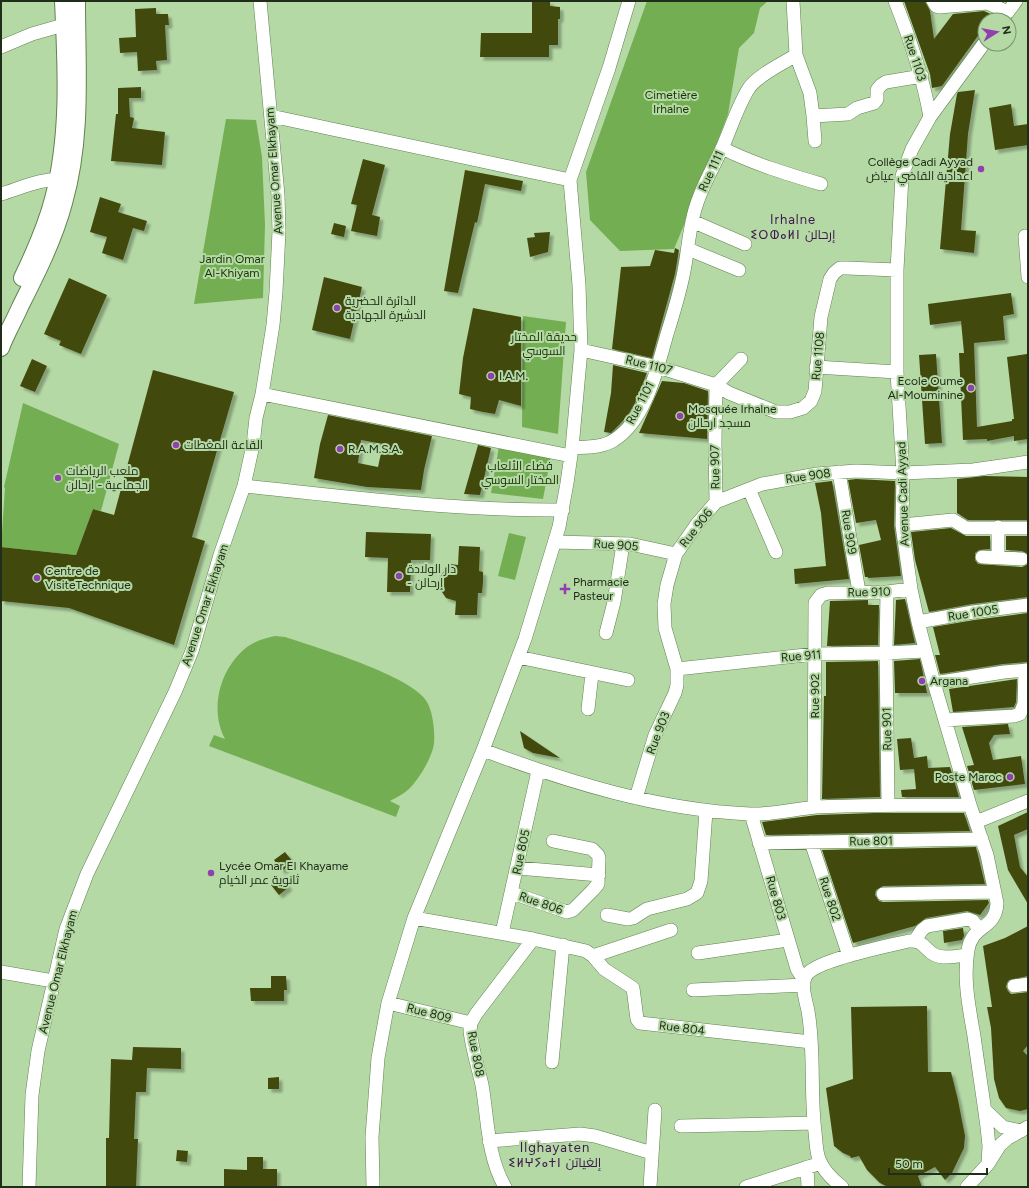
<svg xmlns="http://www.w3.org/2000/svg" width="1029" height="1188" viewBox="0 0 1029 1188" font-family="Figtree,Cairo,'Noto Sans Tifinagh',sans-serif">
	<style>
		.green { fill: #73af52 }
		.building { fill: #43490e; fill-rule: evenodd; filter: url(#shadow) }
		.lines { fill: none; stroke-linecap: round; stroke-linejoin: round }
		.minor-casing { stroke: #618151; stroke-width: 14 }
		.major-casing { stroke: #618151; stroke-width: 18 }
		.minor { stroke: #fff; stroke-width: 13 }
		.major { stroke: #fff; stroke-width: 16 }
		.poi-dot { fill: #903fae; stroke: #b5d9a5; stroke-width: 1.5 }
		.labels { text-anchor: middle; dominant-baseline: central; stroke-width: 4; stroke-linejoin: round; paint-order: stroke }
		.street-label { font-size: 12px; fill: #202d19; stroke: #b5d9a5 }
		.park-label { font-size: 12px; fill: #183305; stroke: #b5d9a5 }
		.poi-label { font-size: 12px; fill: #202d19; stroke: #b5d9a5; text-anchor: start }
		.neighbourhood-label { font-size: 13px; letter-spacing: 1px; fill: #3d164b; stroke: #b5d9a5 }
	</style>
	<defs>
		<filter id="shadow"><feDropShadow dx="3.5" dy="3.5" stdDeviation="1" flood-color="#0004"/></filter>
	</defs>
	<rect width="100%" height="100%" fill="#b5d9a5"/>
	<path class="green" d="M647,1H768L760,8L754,33L739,48L728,114L699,189L674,249L620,251L590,220L586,172Z
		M226,119L256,120L262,157L265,225L263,298L194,304Z
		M523,316L566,322L558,434L522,427Z
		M23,403L119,444L101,511L93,509L76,555L1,547L5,488L4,487Z
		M499,446L551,456L543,499L491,493Z
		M509,533L526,537L515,580L498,576Z
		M275,636L285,637C315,647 413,676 427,702C433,712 435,732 434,743C433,756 419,779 410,788C404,794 397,797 390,801L400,806L396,817L209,746L214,735L225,739C209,709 220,668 247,647C255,641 265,638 275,636Z"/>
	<path class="building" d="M532,1H550V6L560,7V19H558V45H549V57H480L481,33H532Z
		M904,1H925L930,11L934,39L953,14L984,11L993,15L989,20H985V26L942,86L932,88L930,74Z
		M156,8V14H168L169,25H165L167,60L156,61L157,70L138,71L137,52L120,53L119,38L136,37L135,9Z
		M141,87V98H129L130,117L134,118L132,128L165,132L162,165L111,161L116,114H118V88Z
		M975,90L968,134L961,230L976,231L974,253L940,249L950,134L957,94L958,92Z
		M1011,104L1014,126L1028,124V145L995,150L989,108Z
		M363,159L385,165L372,215L380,217L377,236L351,231L357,205L351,204Z
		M465,170L523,181L521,191L485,184L477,223L475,222L458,293L444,291Z
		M100,197L121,204L118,212L147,221L144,231L133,228L123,260L102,253L107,237L90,232Z
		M334,223L346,226L344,237L331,234Z
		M550,232L548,252L530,257L527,238L535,237L534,233Z
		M675,248L679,250L675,274L652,358L612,349L621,267L650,266L655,250L674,253Z
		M324,277L362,287L350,339L312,330Z
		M69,278L107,295L81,354L59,345L61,341L44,334Z
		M1011,293L1014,314L1003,316L1005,340L974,343L977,427L1012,421V419H1014L1007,357L1027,354L1028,439L1014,441V436L987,441V439L963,440L959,353H964L961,321L930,325L928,304Z
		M473,308L521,317V406L499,400L495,414L483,412L470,409L471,397L459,394L463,358Z
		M936,354L942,443L925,444L919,355Z
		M32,359L47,366L35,392L20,386Z
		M613,365L647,373L635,403L628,415L619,425L611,433L604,432L611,393Z
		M153,370L234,392L192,537L205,541L174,645L69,608L1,601V547L76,555L93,509L114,515Z
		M662,381L684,383L708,391L707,439L639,433Z
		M328,415L432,436L424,470L421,490L367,487L314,478L320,444ZM361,440L383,444L378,467L358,463Z
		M478,445L491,448L480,495L464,494Z
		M984,476L1028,477V520H968L957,513V479Z
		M856,479L895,481L894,526L901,576L868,578V577H865L859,545L881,540L876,520L856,523L848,480Z
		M832,481L849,579L795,584L794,569L826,566L821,513L815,483Z
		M951,528L966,536H990V549L979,550L975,553V560L978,564L1022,567L1028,564V597L972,604L929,612L915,560L911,532Z
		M366,532L431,534L430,560H411L410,592H387L388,558L365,557Z
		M1006,536H1028V554L1022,551L1006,550Z
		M459,546L480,547L479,571L483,572V582L482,593H478L477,615H455L456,601L446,598L440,589L439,579L445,569L450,564L458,565Z
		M905,599L915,643L894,645L896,600Z
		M868,600V605H879L878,645L827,646L830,601Z
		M1028,613V662L1003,664L940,674L935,655H940L933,627L974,620Z
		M920,659L927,693H895L894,661Z
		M878,661L880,797L822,799L824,696H826V662Z
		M1017,679L1016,702L1014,707L953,712L949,689Z
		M1008,724L1010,734L994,735L989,743L993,760L1021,756L1025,784L974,790L967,766L974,765L962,727Z
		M520,731L560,758L533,753L524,748Z
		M911,738L914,758L927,756L928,768L950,767L959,797H902L901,790L916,789L914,769L900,770L897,739Z
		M1028,812V829L1014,835L1020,867L1028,877V904L1008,870L998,826Z
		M874,813H964L970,831L766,835L762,822L817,815Z
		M976,847L985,884L883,886L876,890L875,895L879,901L883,902L988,900L989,903L980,915L967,911L926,918L915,926L853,943L822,850Z
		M285,852L293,862L282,871L274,860Z
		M281,877L289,887L279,895L271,885Z
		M1028,926V976L1009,980L1007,983L1006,987L1008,991L1011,994L1028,992V1045L1023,1051L1028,1056V1109L1020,1111L1006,1108L999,1098L994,1079L991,1028L987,1007H992L983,946L1005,938Z
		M963,928L964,936L962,940L944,943L943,931Z
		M271,976H286L287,990H284V1001H251L250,988H271Z
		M927,1006L928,1072H951L958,1100L965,1136L964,1148L952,1173L945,1180L935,1167L918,1176L922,1187H888L880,1183L867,1170L859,1156L851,1158L850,1156L843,1153L834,1146L826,1088L853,1079L851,1007Z
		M133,1047L181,1048V1069L147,1068L146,1092H136L134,1139H138L136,1187H106V1138H109L111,1059L132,1060Z
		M279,1077V1089H268V1078Z
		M177,1150L188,1151L187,1162L176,1161Z
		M247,1157H263V1169H277V1186H224V1169L247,1170Z"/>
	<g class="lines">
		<defs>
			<path id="minor" d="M793,1L796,55L810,93L813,116L815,141
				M895,1C910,39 923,76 930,117
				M933,1L936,6L939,7L987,3L1008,12
				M1002,20L1016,1
				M985,42L930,117L912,149L902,176L897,270V372L903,473L902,525L911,589L918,622L934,683L970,805L987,855L997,903C996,930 972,924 968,950C963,979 969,1007 974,1036C978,1066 983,1096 987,1127L989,1146L988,1164
				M1,47L32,34L74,22
				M271,116L570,180
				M813,116L848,114L857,108L874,103L877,99V90L881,85L886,82L922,76
				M722,148C754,164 787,174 821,184
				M1,194C21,188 44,177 65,180
				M692,221L745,244
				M1025,236L1028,277
				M688,249L739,270
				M581,350L658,367L716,385L729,393L776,412H790L803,408L811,401L815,391L821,317L830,279L834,273L840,268H847L897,270
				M816,367L897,372
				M716,385L715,442L716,502
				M716,385L741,359
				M262,394L571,456
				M572,448C585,447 602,448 614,440C646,420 657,369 667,334C673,315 679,295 683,276C687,258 688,240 692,222C697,194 712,171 723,146C731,128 738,105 749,88C758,75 782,64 796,55
				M839,472L859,592
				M244,486C350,497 456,511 563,510
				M749,489L776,552
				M716,502L762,484L817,474L856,471L903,473L973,470L1028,462
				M902,525L953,520L966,528H1028
				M556,542L630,544L676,554
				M982,557L1022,559
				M998,557V527
				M887,592L886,653L888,805
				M918,622L973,612L1028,605
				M606,633L614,602L623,544
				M518,657L628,680
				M677,669L815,654L886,653L925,651
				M934,683L1004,672L1028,670
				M588,709L592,674
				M945,720L1014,716L1020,714L1024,704L1025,670
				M483,750C568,782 658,810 750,814C772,815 794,809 816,807C867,805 919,805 970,805
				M636,798L655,735L675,693L677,685V669L665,628L664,604L667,585L676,554L697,524L716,502
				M814,807L815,603L821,595L828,593L887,592L911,589
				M751,814L797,969L804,980
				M976,822L1028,801
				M811,842L849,956
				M759,843L982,839
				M518,868L599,875
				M512,893L567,912L573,910L593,890L598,884L599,858L598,855L592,849L553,841
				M883,894L995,892
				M607,915L628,919L633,918L647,909L687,899L697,893L701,881L706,811
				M414,918L533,939L586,951L593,956L604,969L633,988L637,1019L640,1023L811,1042
				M502,933L538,771
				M915,940L922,930L927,926L968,919L973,921L979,929
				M698,953L788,940
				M593,956L671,930
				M1,972L53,981
				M1014,986L1028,984
				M693,990L804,985
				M388,1003L471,1023
				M552,1062L563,945
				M985,1110L1003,1127L1021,1131
				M681,1126L814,1123
				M489,1141L580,1134L595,1136L652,1153
				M807,1167L808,1187
				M29,1187L32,1095L38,1051L66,929L87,874L175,692L192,651L220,555L244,486L253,445L256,418L262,394L273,325L276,292L279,231L278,195L260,1
				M373,1187L372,1137L378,1058L388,1003L414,918L483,750L525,639L559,527L567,483L572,448L581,350L579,285L570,180L609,68L629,1
				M505,1187C487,1156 488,1119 482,1085C478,1067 472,1049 470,1031L471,1023L476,1014L533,939
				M650,1187L655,1110
				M746,1187L821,1163
				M842,1187C833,1180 823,1170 819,1159C816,1151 816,1141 815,1132C810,1092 815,1051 808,1011C806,1000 799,983 808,973C822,959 887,946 909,941C925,940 924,950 935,955C944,959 958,956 967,955
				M967,1187L988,1164L1000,1145L1008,1138L1028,1127"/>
			<path id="major" d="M22,278C34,253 46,226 53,199C70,134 66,67 63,1
				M1,348C6,334 14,321 20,307C37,273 54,240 64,203C83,137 77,69 77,1"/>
		</defs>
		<use href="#minor" class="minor-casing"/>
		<use href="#major" class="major-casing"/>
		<use href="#minor" class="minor"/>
		<use href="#major" class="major"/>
	</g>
	<g class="poi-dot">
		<circle cx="981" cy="169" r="4"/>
		<circle cx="337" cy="308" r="4"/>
		<circle cx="491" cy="376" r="4"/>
		<circle cx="971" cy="388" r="4"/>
		<circle cx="680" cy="416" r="4"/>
		<circle cx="176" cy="445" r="4"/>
		<circle cx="340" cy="449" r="4"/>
		<circle cx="58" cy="478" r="4"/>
		<circle cx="399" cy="576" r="4"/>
		<circle cx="37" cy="578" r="4"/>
		<path d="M563 583h4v4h4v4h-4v4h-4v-4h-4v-4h4z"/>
		<circle cx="922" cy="681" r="4"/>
		<circle cx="1010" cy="777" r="4"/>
		<circle cx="211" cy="873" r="4"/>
	</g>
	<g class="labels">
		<g class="street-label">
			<text transform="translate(915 58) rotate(72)">Rue 1103</text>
			<text transform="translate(274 171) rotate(-94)">Avenue Omar Elkhayam</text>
			<text transform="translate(711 171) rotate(-65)">Rue 1111</text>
			<text transform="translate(818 356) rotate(-85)">Rue 1108</text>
			<text transform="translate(649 365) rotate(14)">Rue 1107</text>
			<text transform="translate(640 403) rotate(-62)">Rue 1101</text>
			<text transform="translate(715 467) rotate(-91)">Rue 907</text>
			<text transform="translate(808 476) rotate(-8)">Rue 908</text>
			<text transform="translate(903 494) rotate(-92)">Avenue Cadi Ayyad</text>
			<text transform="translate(696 528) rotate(-52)">Rue 906</text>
			<text transform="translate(849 532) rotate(81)">Rue 909</text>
			<text transform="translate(616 545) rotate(4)">Rue 905</text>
			<text transform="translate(869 592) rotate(-1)">Rue 910</text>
			<text transform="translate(205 605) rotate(-72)">Avenue Omar Elkhayam</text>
			<text transform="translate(973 613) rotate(-9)">Rue 1005</text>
			<text transform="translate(801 656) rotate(-5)">Rue 911</text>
			<text transform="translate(815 696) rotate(-90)">Rue 902</text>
			<text transform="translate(887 729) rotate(-91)">Rue 901</text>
			<text transform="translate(658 733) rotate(-69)">Rue 903</text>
			<text transform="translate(871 841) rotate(-1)">Rue 801</text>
			<text transform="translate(521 852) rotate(-78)">Rue 805</text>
			<text transform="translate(776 898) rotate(74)">Rue 803</text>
			<text transform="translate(830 899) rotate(72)">Rue 802</text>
			<text transform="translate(541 903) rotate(19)">Rue 806</text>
			<text transform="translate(58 972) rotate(-76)">Avenue Omar Elkhayam</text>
			<text transform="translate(429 1013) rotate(14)">Rue 809</text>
			<text transform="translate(682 1028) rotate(7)">Rue 804</text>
			<text transform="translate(476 1054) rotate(79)">Rue 808</text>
		</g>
		<g class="park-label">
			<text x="671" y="95">Cimetière<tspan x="671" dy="14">Irhalne</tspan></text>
			<text x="232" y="259">Jardin Omar<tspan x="232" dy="14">Al-Khiyam</tspan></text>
			<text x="544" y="337">حديقة المختار<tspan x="544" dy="14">السوسي</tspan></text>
			<text x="520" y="466">فضاء الألعاب<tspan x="520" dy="14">المختار السوسي</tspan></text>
		</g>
		<g class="poi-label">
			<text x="973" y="162" text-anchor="end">Collège Cadi Ayyad<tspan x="973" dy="14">اعدادية القاضي عياض</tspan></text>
			<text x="345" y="301">الدائرة الحضرية<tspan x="345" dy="14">الدشيرة الجهادية</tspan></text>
			<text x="499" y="376">I.A.M.</text>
			<text x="963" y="381" text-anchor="end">Ecole Oume<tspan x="963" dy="14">Al-Mouminine</tspan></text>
			<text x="688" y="409">Mosquée Irhalne<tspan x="688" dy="14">مسجد ارحالن</tspan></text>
			<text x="184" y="445">القاعة المغطات</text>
			<text x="348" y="449">R.A.M.S.A.</text>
			<text x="66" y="471">ملعب الرياضات<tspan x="66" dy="14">الجماعية - إرحالن</tspan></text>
			<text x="407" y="569">دار الولادة<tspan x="407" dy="14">- إرحالن</tspan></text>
			<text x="45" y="571">Centre de<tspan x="45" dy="14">VisiteTechnique</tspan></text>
			<text x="573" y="582">Pharmacie<tspan x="573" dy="14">Pasteur</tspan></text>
			<text x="930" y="681">Argana</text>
			<text x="1002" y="777" text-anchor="end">Poste Maroc</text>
			<text x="219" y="866">Lycée Omar El Khayame<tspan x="219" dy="14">ثانوية عمر الخيام</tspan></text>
		</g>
		<g class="neighbourhood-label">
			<text x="793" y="219">Irhalne<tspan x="793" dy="15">ⵉⵔⵀⴰⵍⵏ إرحالن</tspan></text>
			<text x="555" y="1147">Ilghayaten<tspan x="555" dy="15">ⵉⵍⵖⵢⴰⵜⵏ إلغياتن</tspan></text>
		</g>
	</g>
	<rect width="1029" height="1188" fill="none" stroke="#202d19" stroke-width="4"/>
	<g transform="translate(997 32) rotate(79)"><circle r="19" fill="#b5d9a5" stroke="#79946d"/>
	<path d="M0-3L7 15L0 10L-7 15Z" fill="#903fae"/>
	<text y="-6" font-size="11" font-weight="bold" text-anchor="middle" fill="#202d19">N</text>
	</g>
	<path d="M889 1168v6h98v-6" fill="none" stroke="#202d19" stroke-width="2"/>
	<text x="895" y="1168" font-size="12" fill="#202d19" stroke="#b5d9a5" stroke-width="3" paint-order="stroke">50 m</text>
</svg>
